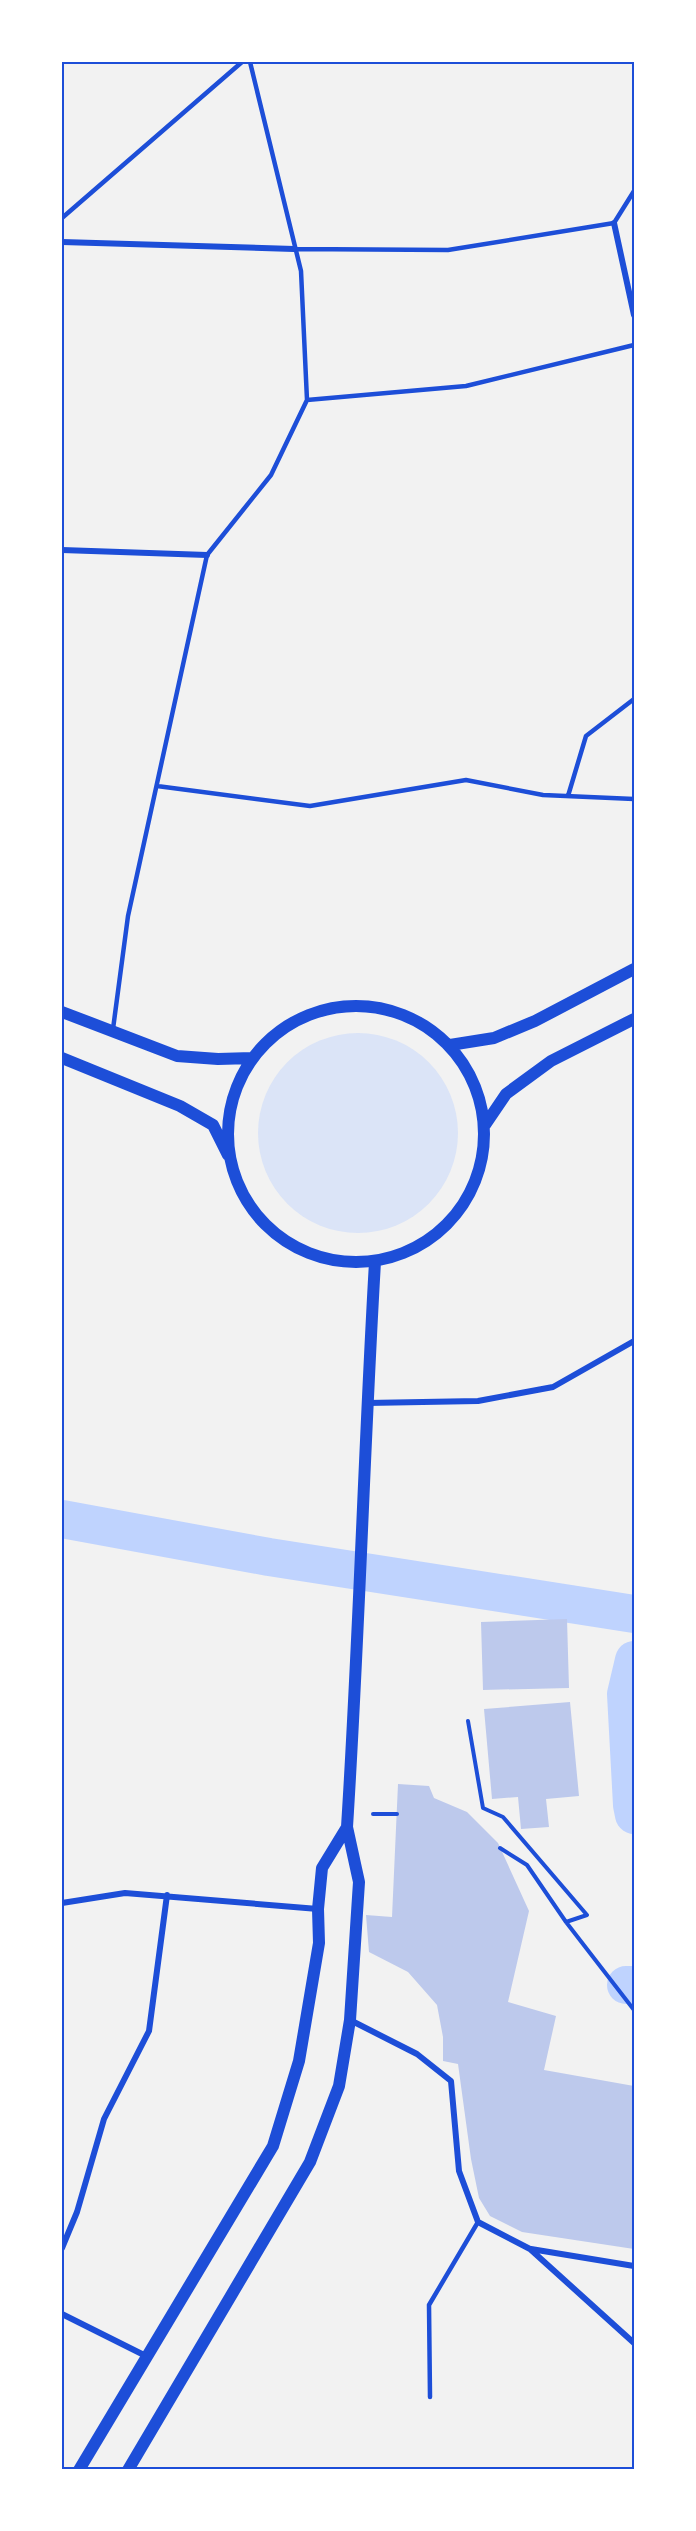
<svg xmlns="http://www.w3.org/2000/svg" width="696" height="2531" viewBox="0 0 696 2531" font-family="'Zilla Slab',serif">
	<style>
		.green { fill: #dbe4f7 }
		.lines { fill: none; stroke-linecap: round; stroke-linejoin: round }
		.canal { stroke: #bfd3fe; stroke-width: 38 }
		.building { fill: #bdc9ec }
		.path { stroke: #1d4ed8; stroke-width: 4 }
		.service { stroke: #1d4ed8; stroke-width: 4.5 }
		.minor { stroke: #1d4ed8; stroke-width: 6 }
		.secondary { stroke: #1d4ed8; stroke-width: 12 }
		.neatline { fill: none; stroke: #1d4ed8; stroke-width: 2 }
	</style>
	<rect width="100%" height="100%" fill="#f2f2f2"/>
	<path class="green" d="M258 1133a100 100 0 1 1 200 0a100 100 0 1 1-200 0Z"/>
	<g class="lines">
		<path class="canal" d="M62,1519L269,1557L634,1614
			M634,1660L626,1694L632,1805L634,1815
			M626,1985H634"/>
	</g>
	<path class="building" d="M567,1619L569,1688L483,1690L481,1622Z
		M570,1702L579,1796L546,1799L549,1827L521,1829L518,1797L492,1799L484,1709Z
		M398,1784L429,1786L434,1798L467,1812L498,1843L529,1911L508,2002L556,2016L544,2070L634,2086V2249L522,2232L490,2216L479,2198L471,2159L458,2064L443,2061V2037L437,2005L408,1972L369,1952L366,1915L392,1917Z"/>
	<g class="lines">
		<path class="path" d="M468,1721L483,1808L503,1817L587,1915L566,1922
			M373,1814H397
			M500,1848L527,1865L566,1922L634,2010"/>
		<path class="service" d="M62,218L242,62
			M294,249L448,250L614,223L634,191
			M307,400L466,386L634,345
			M157,786L310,806L466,780L543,795L634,799
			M568,796L586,736L634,699
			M113,1029L128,916L207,555L271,475L307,400L301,271L250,62
			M430,2397L429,2305L478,2222"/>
		<path class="minor" d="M614,223L634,315
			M62,242L294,249
			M62,550L207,555
			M367,1403L478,1401L553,1387L634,1341
			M62,1903L125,1893L318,1909
			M350,2020L417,2054L451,2081L459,2171L478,2222L530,2249L634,2343
			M62,2248L77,2212L104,2119L149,2031L167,1895
			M531,2249L634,2266
			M62,2314L146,2356"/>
		<path class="secondary" d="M228 1134a128 128 0 1 1 256 0a128 128 0 1 1-256 0Z
			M62,1012L177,1056L218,1059L252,1058
			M450,1045L494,1038L535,1021L634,969
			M62,1058L180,1106L213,1125L228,1155
			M485,1125L506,1094L551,1061L634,1019
			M79,2470L273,2146L299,2061L319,1943L318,1909L322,1868L347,1827
			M128,2470L310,2162L339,2086L350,2020L359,1882L347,1827C359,1639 364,1450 375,1262"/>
	</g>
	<rect width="696" height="2531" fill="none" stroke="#ffffff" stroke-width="126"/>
	<rect x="63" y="63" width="570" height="2405" class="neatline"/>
</svg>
